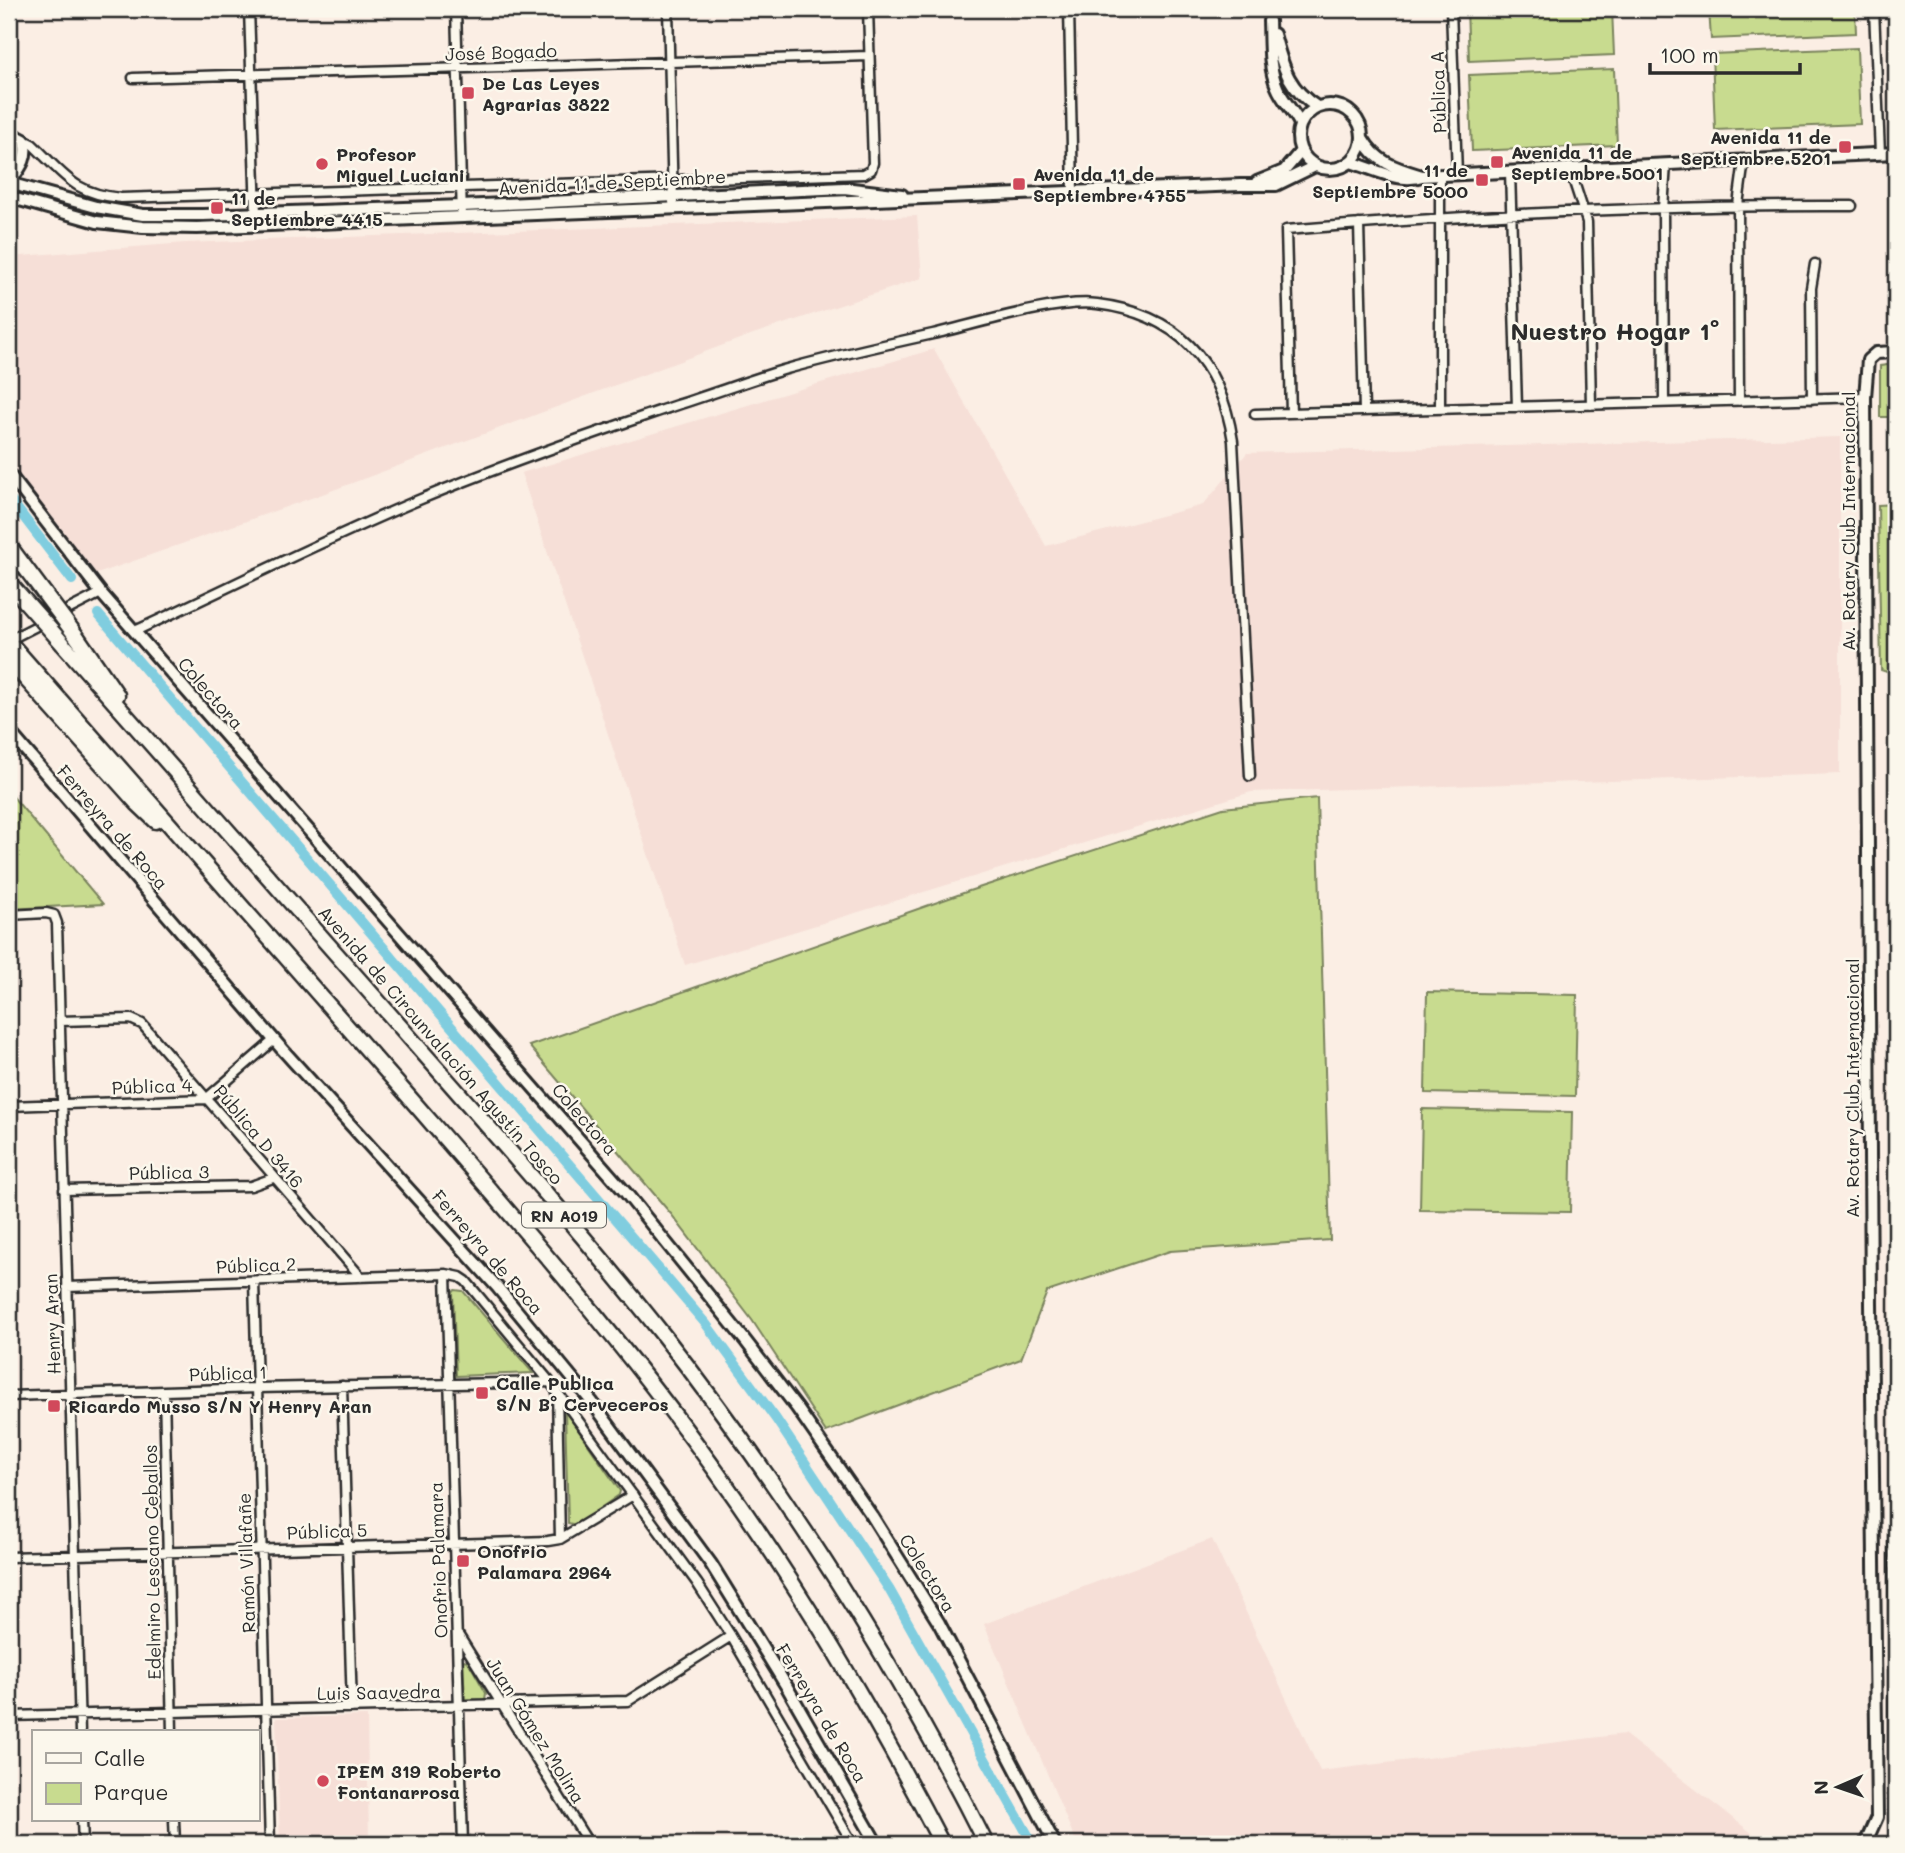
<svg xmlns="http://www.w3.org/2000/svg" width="1905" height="1853" viewBox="0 0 1905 1853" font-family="Mali,sans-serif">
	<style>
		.built { fill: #f6dfd7 }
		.green { fill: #c8db8f; stroke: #7a835d; stroke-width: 2 }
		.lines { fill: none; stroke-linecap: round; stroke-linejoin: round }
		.canal { stroke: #80cddf; stroke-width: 10 }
		.street-casing { stroke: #2b2b2b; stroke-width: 13 }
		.secondary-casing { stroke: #2b2b2b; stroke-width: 16 }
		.highway-casing { stroke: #2b2b2b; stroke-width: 19 }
		.street { stroke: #fbf7ec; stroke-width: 8 }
		.secondary { stroke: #fbf7ec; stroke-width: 10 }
		.highway { stroke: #fbf7ec; stroke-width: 14 }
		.highway-bridge-casing { stroke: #2b2b2b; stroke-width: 19; stroke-linecap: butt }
		.highway-bridge { stroke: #fbf7ec; stroke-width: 14 }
		.poi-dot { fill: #d1495b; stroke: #fbf7ec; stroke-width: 2.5 }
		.labels { text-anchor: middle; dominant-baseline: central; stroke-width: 5; stroke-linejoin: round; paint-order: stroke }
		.shield { fill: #fbf7ec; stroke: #696865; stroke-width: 2 }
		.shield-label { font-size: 16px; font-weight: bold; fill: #2b2b2b }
		.street-label { font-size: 18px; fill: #2b2b2b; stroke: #fbf7ec }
		.poi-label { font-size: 18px; font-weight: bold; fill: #2b2b2b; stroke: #fbf7ec; text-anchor: start }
		.district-label { font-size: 24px; font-weight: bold; fill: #2b2b2b; stroke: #fbf7ec }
	</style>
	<rect width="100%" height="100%" fill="#fbeee4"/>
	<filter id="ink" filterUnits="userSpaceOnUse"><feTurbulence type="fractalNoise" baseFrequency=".0143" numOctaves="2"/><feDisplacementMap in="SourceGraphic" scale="14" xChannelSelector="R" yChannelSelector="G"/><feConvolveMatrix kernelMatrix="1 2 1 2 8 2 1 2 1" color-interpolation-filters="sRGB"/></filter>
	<g filter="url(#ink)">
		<path class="built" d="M917,216L922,278L753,334L328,492L94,575L9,464V257L185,243Z
			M934,349L1046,546L1203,505L1247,453L1840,437V774L1251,792L685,965L521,473Z
			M1212,1539L1320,1771L1624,1734L1766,1844H1077L984,1624Z
			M367,1716L369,1844H280L276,1718Z"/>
		<path class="green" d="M1467,9H1612L1614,55L1469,61Z
			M1709,9H1855L1856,33L1711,39Z
			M1857,48L1860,124L1715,130L1712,54Z
			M1614,69L1617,145L1472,151L1469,75Z
			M1896,364V417H1880V366Z
			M1896,504V675L1881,670L1878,505Z
			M9,792L103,904L9,909Z
			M1317,798L1330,1240L1170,1251L1047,1292L1021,1359L826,1432L752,1320L671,1214L529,1046L969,891L1223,808Z
			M1427,992L1577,995L1575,1096L1425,1093Z
			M1422,1109L1572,1112L1570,1212L1420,1210Z
			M455,1290L463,1291L533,1373L456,1376L453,1293Z
			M565,1411L620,1491L619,1495L576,1525L568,1523Z
			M463,1660L468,1661L486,1693L485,1700L470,1702L465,1700Z"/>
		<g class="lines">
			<path class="canal" d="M9,498L72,580
				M98,614L706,1324L776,1419L889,1589L1033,1844"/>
			<defs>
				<path id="street" d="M249,9L256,214
					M456,9L462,218
					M668,9L673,202
					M1069,9L1073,192
					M1269,9V21
					M1451,9L1457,174
					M1874,9L1880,154
					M133,78L869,56
					M24,140L32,144C64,174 73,194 121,198L864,174L871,170L873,163L868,9
					M1573,169L1574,182L1587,222L1591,405
					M1510,171L1517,407
					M1440,175V409
					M1359,224L1364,411
					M1812,399L1811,288L1815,264
					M1739,401L1738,205L1744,160
					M1664,402L1663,209L1666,164
					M1291,413L1286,230C1474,214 1664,205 1852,206
					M1255,414L1865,397
					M1896,547V574
					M135,631C230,587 325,539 421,499C505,464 591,434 677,405C712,394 747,381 783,370C833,356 883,345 933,334C977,324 1056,299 1097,304C1178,314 1221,362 1233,441L1250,776
					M9,640L101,593
					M9,915L46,913L54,915L57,923L80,1732
					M60,1021L131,1019L142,1024L361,1277
					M9,1106L206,1099L274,1040
					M64,1190L251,1186L273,1178
					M446,1274L463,1844
					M254,1281L270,1844
					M67,1287L446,1274L460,1277L466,1281L550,1382L697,1583L731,1636L853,1844
					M342,1386L352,1708
					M164,1391L172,1732
					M557,1391L560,1539
					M9,1396L257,1388L550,1382
					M1896,1460L1894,1512V1820L1896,1841
					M9,1557L548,1541L560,1539L633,1495
					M459,1636L589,1844
					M9,1716L628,1701L731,1636
					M82,1820L83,1844
					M174,1820L175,1844"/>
				<path id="secondary" d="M1269,21C1270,42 1268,66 1277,87C1282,100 1294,111 1300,124
					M1274,34C1283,66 1287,88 1317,107
					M1298 137a32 32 0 1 1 64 0a32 32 0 1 1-64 0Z
					M9,132L24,140C29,159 20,168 9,183
					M1363,139C1377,163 1396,168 1422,176
					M1350,162C1373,168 1399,184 1422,176L1896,153
					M1257,182L1284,171L1301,151
					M9,183L96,207L143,215H203L462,206L844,188L902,195
					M9,197L97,222L143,227L197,228L1240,185H1276L1315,166
					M9,474L101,593L626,1193L744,1339L797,1408L872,1516L939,1623L1055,1844
					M9,731L282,1049L498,1288L592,1402L711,1564L787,1687L877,1844
					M1865,1844L1877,1817L1871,1304L1865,397L1868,360L1876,353L1896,352"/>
				<path id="highway" d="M9,546L44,593
					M9,583L25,601
					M77,637L117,695
					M9,642C142,794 276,945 409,1097C515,1219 621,1339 716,1471C801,1589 875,1715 942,1844
					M63,644C168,762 271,881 376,999C473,1110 572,1220 664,1336C788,1494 896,1665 986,1844
					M9,660L137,803L156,821"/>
			</defs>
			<use href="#street" class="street-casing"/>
			<use href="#secondary" class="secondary-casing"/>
			<use href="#highway" class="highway-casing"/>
			<use href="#street" class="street"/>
			<use href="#secondary" class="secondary"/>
			<use href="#highway" class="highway"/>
			<defs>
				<path id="highway-bridge" d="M44,593L77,637
					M25,601L63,644"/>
			</defs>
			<use href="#highway-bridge" class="highway-bridge-casing"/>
			<use href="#highway-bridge" class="highway-bridge"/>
		</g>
	</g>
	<g class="poi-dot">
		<rect x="461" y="86" width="14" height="14" rx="3.5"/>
		<rect x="1838" y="140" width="14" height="14" rx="3.5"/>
		<rect x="1490" y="155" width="14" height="14" rx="3.5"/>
		<circle cx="322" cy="164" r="7"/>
		<rect x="1475" y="173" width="14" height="14" rx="3.5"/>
		<rect x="1012" y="177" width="14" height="14" rx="3.5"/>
		<rect x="210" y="201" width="14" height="14" rx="3.5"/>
		<rect x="475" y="1386" width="14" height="14" rx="3.5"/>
		<rect x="47" y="1399" width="14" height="14" rx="3.5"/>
		<rect x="456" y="1554" width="14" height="14" rx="3.5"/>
		<circle cx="323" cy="1781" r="7"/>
	</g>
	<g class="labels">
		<rect class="shield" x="522" y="1202.5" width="84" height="25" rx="5"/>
		<g class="shield-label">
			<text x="564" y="1215">RN A019</text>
		</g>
		<g class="street-label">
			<text transform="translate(501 52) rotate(-2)">José Bogado</text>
			<text transform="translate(1438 92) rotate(-92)">Pública A</text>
			<text transform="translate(612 182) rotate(-3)">Avenida 11 de Septiembre</text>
			<text transform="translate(1848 521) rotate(-90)">Av. Rotary Club Internacional</text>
			<text transform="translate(211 693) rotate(49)">Colectora</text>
			<text transform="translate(113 827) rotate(49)">Ferreyra de Roca</text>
			<text transform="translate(441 1045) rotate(49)">Avenida de Circunvalación Agustín Tosco</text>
			<text transform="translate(152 1086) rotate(-2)">Pública 4</text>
			<text transform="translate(1852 1088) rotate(-90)">Av. Rotary Club Internacional</text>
			<text transform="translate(585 1119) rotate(49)">Colectora</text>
			<text transform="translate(259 1136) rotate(50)">Pública D 3416</text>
			<text transform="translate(169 1172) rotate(-1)">Pública 3</text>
			<text transform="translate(488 1252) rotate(49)">Ferreyra de Roca</text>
			<text transform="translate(256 1265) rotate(-2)">Pública 2</text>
			<text transform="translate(52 1324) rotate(-92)">Henry Aran</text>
			<text transform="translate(228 1373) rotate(-2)">Pública 1</text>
			<text transform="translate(327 1531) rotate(-2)">Pública 5</text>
			<text transform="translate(438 1560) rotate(-92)">Onofrio Palamara</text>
			<text transform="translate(152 1562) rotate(-91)">Edelmiro Lescano Ceballos</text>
			<text transform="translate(246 1563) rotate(-92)">Ramón Villafañe</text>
			<text transform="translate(928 1573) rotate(58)">Colectora</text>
			<text transform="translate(379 1692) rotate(-1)">Luis Saavedra</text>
			<text transform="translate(822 1713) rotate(59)">Ferreyra de Roca</text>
			<text transform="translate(536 1730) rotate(58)">Juan Gómez Molina</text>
		</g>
		<g class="poi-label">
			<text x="482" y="83">De Las Leyes<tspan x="482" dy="21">Agrarias 3822</tspan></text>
			<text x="1831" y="137" text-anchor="end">Avenida 11 de<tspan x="1831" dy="21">Septiembre 5201</tspan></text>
			<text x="1511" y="152">Avenida 11 de<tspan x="1511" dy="21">Septiembre 5001</tspan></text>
			<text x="336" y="154">Profesor<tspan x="336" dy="21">Miguel Luciani</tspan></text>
			<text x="1468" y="170" text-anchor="end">11 de<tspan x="1468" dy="21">Septiembre 5000</tspan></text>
			<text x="1033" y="174">Avenida 11 de<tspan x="1033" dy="21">Septiembre 4755</tspan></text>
			<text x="231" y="198">11 de<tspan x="231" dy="21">Septiembre 4415</tspan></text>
			<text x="496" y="1383">Calle Publica<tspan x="496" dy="21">S/N B° Cerveceros</tspan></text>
			<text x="68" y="1406">Ricardo Musso S/N Y Henry Aran</text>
			<text x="477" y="1551">Onofrio<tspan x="477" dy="21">Palamara 2964</tspan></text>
			<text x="337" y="1771">IPEM 319 Roberto<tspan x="337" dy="21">Fontanarrosa</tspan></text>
		</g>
		<g class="district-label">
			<text x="1615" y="330">Nuestro Hogar 1°</text>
		</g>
	</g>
	<rect width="1905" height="1853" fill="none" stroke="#fbf7ec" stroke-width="35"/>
	<rect x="18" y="18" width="1870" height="1818" fill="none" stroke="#2b2b2b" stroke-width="2.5" filter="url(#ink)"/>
	<rect x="32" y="1730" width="228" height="91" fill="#fbf7ec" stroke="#a8a59f" stroke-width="2"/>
	<rect x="46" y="1753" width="35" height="10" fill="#fbf7ec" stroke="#a8a59f" stroke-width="2"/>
	<text x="94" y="1766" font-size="21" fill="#2b2b2b">Calle</text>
	<rect x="46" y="1783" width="35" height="21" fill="#c8db8f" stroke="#a8a59f" stroke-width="2"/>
	<text x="94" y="1800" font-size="21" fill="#2b2b2b">Parque</text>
	<g transform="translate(1838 1787) rotate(268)" stroke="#fbf7ec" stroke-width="5" paint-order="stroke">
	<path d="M0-5L12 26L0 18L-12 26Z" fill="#2b2b2b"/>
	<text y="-10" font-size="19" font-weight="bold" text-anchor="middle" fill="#2b2b2b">N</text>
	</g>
	<path d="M1650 63v10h150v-10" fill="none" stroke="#2b2b2b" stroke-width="3.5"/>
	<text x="1660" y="63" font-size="21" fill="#2b2b2b" stroke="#fbf7ec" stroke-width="5" paint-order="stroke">100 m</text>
</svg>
